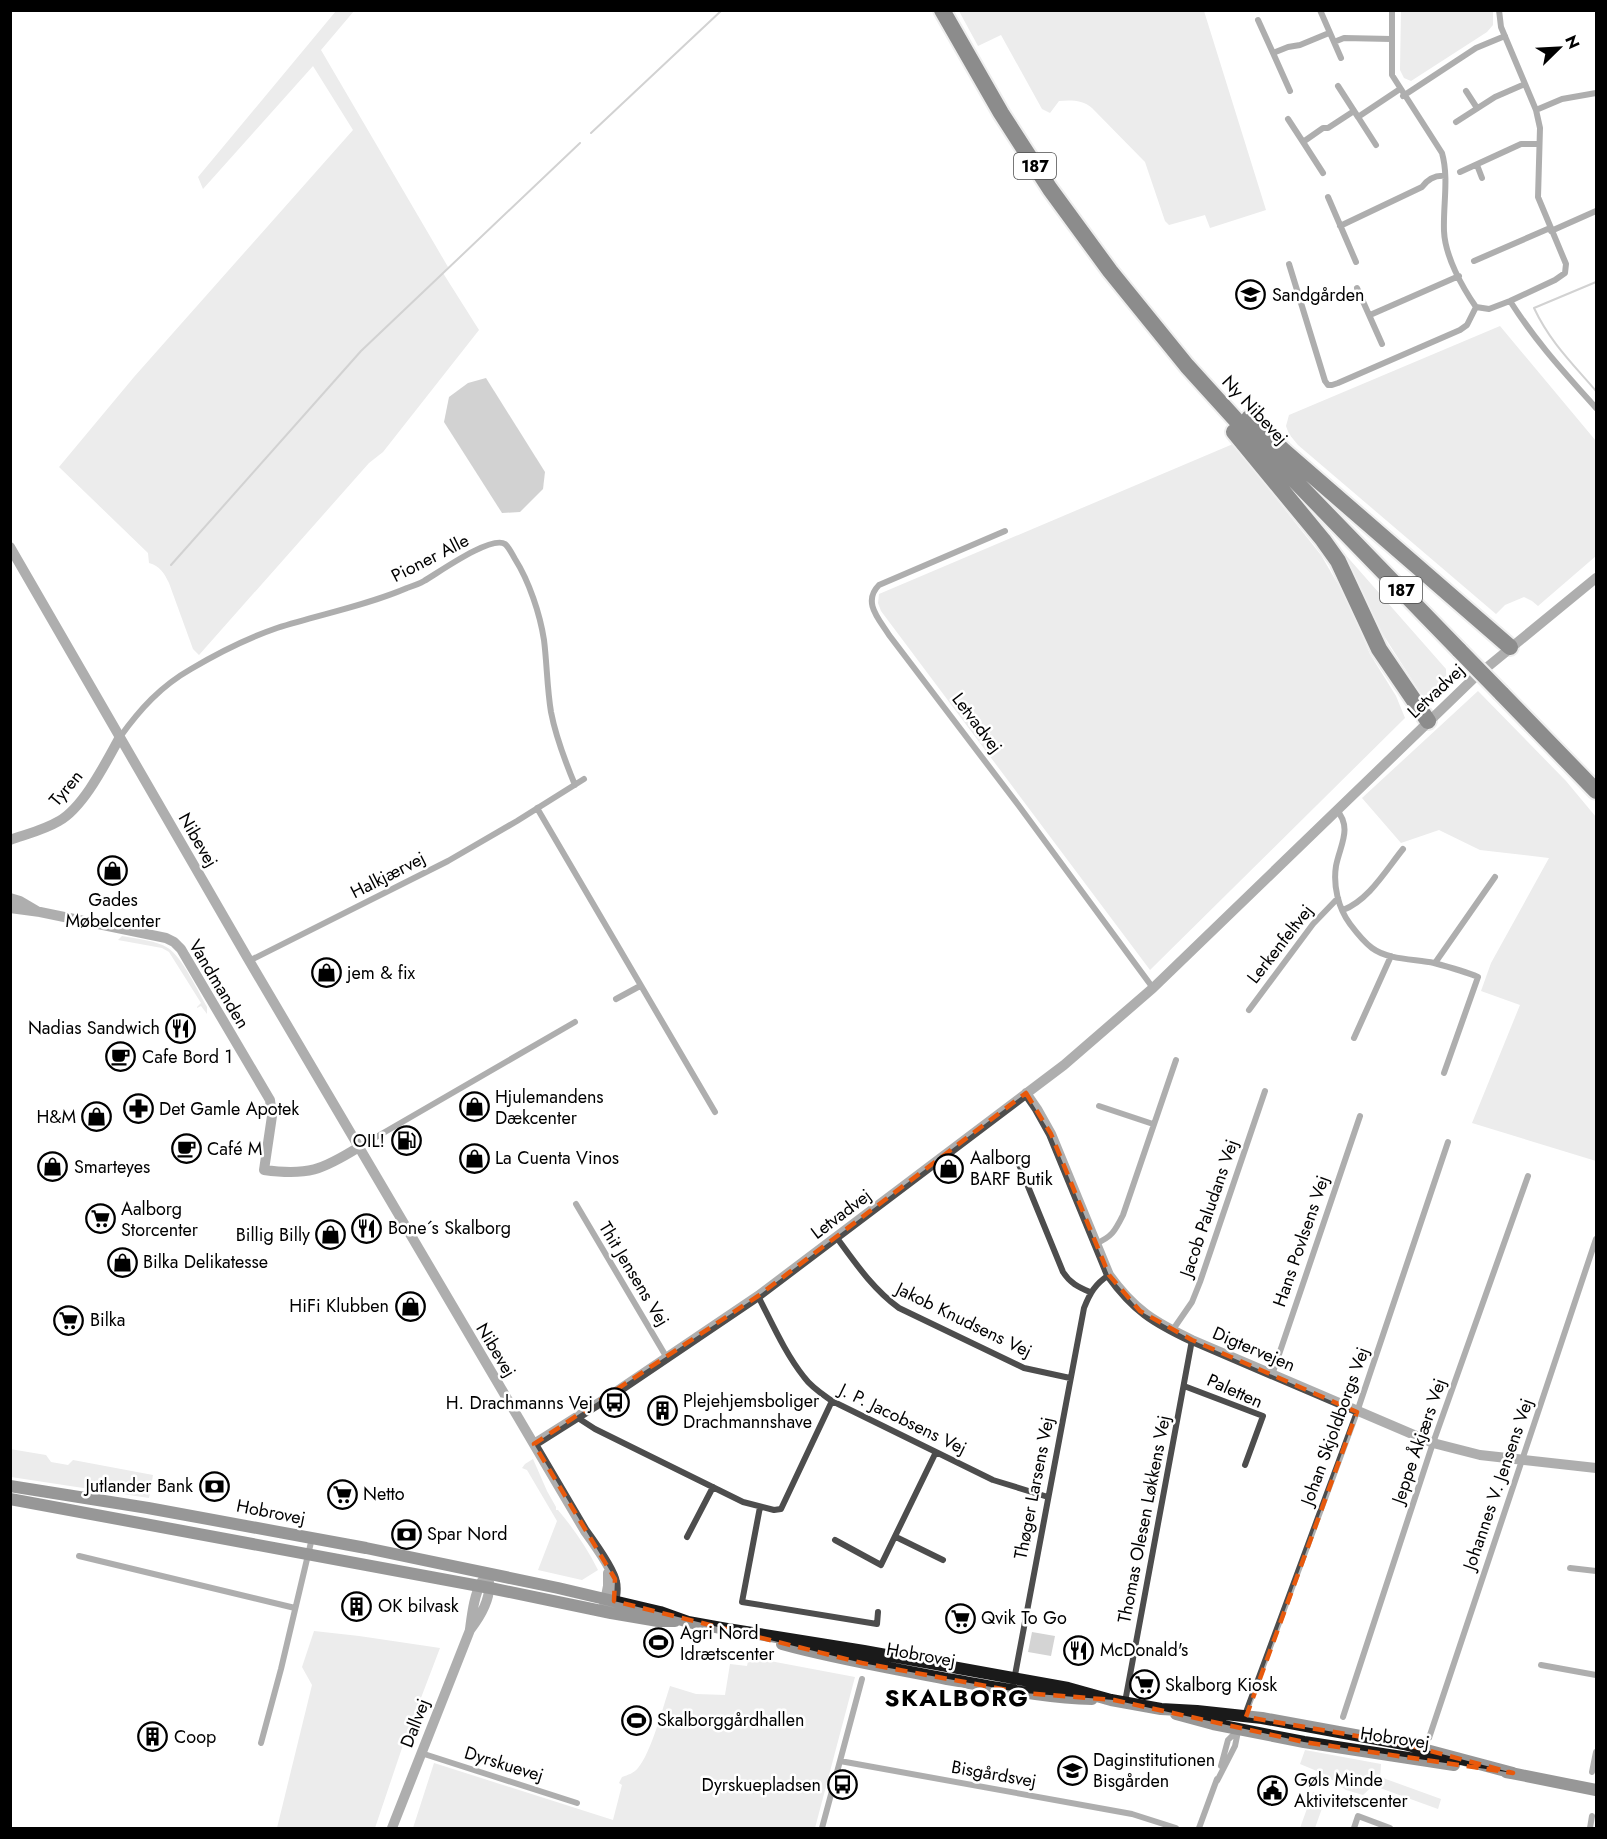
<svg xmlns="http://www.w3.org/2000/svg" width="1607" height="1839" viewBox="0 0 1607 1839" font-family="Jost,sans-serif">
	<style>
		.green { fill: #d4d4d4 }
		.water { fill: #9b9b9b }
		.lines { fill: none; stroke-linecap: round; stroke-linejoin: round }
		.stream { stroke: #9b9b9b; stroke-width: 2 }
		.trunk-casing { stroke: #dbdbdb; stroke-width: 20 }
		.minor { stroke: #4d4d4d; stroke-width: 6 }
		.tertiary { stroke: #4d4d4d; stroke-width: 10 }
		.secondary { stroke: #1a1a1a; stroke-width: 12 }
		.trunk { stroke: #000; stroke-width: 16 }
		.trunk-bridge-casing { stroke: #dbdbdb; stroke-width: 20; stroke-linecap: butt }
		.trunk-bridge { stroke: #000; stroke-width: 16 }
		.marked { fill: none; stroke: #e8590c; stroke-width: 4.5; stroke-dasharray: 12 8; stroke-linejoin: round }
		.labels { text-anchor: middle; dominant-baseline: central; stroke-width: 5; stroke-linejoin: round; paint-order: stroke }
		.shield { fill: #fff; stroke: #4c4c4c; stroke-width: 1.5 }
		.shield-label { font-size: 16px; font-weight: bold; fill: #000 }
		.poi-label { font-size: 18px; fill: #000; stroke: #fff; text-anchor: start }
		.street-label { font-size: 18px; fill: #000; stroke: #fff }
		.district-label { font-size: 24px; font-weight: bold; letter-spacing: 1.5px; fill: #000; stroke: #fff }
	</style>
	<rect width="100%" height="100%" fill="#fff"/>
	<path class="green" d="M336,11H354L321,50L448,267L443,273L479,330L383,452L369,463L199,655L193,649L169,583C164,573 160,566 149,563L148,553L59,467L134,377L353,130L313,66L203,189L198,177Z
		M959,11H1204L1266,210L1210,228L1205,215L1169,225L1165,221L1145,162L1092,108C1083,100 1071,100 1059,101L1050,113L1042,109L1001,35L978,46Z
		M1401,11H1493V25L1487,32L1411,81L1404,78L1400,70Z
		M1500,326L1596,441V556L1538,606L1532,601L1524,597L1505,605L1496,614L1298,445L1289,434L1286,426L1289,415Z
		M1233,444L1321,555L1346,598L1370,654L1396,696L1405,718L1150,970L881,611L878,603L879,594Z
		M1343,552L1446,669C1447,688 1447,703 1423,697L1384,636L1345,562Z
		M1478,691L1566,781L1596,817V1161L1472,1123L1520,1005L1481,991L1491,963L1549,858L1480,850L1439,830L1401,843L1362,798Z
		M122,936C137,939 155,940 168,948C182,957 198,991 207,1007V1014L201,1006L197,1008V1007L201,1003L169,952L162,948L118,940Z
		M10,1449L46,1455L51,1462L68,1465L73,1460L153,1475L149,1498L11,1477Z
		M533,1459L547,1491L556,1507V1510H558C574,1529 587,1548 598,1570L582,1580L538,1570L557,1521L527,1470L522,1468L525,1464Z
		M314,1631L359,1636L440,1648L403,1745L375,1828H277L312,1685L302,1667Z
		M1032,1632L1055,1636L1051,1656L1028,1652Z
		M749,1657L855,1677L815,1828H413L434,1763L613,1820L622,1785L619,1783L622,1777C628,1775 634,1773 638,1768C651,1753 663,1707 670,1686L696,1694L725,1695L730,1664L747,1666Z
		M1305,1750L1381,1764L1380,1779L1363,1795L1346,1790L1324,1774L1300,1764Z
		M1383,1778L1441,1799L1438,1809L1380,1788Z
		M1313,1792L1326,1797L1315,1828H1300Z"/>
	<path class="water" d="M486,378L545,472L543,489L520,512L502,513L444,422L449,397L468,383Z"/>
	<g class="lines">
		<path class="stream" d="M591,133L722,10
			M1596,282L1534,308C1550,342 1572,363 1596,391
			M171,565L361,351L580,143"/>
		<defs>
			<path id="trunk" d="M942,10L1001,113L1050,189L1110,271L1187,366L1236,420L1460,651
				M1249,418L1284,451L1510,647
				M1234,432L1323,540L1338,561L1379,649L1428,721
				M1501,693L1596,791"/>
		</defs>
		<use href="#trunk" class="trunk-casing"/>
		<path class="minor" d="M1320,10L1334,42L1344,38L1391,39
			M1392,10V75L1442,153C1449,178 1443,205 1444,231C1445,256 1462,287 1476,307L1489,309L1510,301L1555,280L1565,273L1566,264L1538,197L1540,128L1536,110L1501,27L1499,10
			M1258,20L1273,53
			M1334,42L1341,58
			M1338,86L1358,117L1400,89
			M1290,91L1273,53L1288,47L1300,45L1329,33
			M1466,91L1477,108
			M1403,96L1476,48L1505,36
			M1536,110L1562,99L1596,93
			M1358,117L1376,145
			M1288,119L1303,142L1323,128H1328L1354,111
			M1456,122L1495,97L1525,84
			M1303,142L1323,173
			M1477,165L1482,178
			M1460,172L1521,144H1539
			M1328,197L1356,262
			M1340,226L1422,187C1428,179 1435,175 1445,176
			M1551,231L1596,211
			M1474,261L1550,228
			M1289,264L1325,381L1328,385H1332L1338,383L1460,330L1467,325L1476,307
			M1357,288L1382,344
			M1510,301C1536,342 1564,372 1596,408
			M1370,315L1459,276
			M1005,531L879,585C862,602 879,619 889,635L1019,806L1153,988
			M120,737C140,709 161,686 191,669C218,653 248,638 277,628C321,614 365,606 407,588C413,586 419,584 424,581C438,573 491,535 505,544C509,547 512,554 515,559C529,581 540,614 544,640C547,664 547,688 551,712C556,738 565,761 575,785
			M537,808L715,1112
			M1336,809C1353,828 1340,845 1336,866C1333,885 1338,908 1350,924C1356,932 1364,942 1372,948C1388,960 1415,959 1434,963C1449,967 1464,971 1478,977L1444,1073
			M1343,910C1369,900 1386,870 1403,849
			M249,961L448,861L517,821L584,779
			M1435,963L1495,877
			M616,999L640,986
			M1249,1010L1313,924L1338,898
			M1354,1038L1391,956
			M1099,1106L1153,1124
			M359,1147L575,1022
			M1018,1162L1063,1272C1070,1283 1078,1287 1090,1292
			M576,1204L667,1358
			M837,1238C856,1264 873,1289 899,1308L1024,1368L1070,1378
			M1095,1244C1112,1237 1115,1231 1123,1215L1176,1060
			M758,1296C772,1323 785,1353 804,1377C811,1387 822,1394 832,1401L993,1480L1048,1497
			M1172,1331L1192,1302L1200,1282L1265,1091
			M1272,1375L1360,1116
			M1184,1386L1263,1416L1245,1465
			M578,1418L595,1429L743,1502L774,1510L781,1509L832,1401
			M760,1507L742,1602L877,1624L878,1612
			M687,1537L713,1487
			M896,1537L943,1560
			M835,1540L881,1565L936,1452
			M79,1556L295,1608
			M1570,1568L1596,1571
			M1541,1665L1596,1675
			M1012,1691L1084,1308C1090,1293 1095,1284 1109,1275
			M1125,1702L1192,1340
			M1245,1715L1357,1412L1448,1142
			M1343,1717L1433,1443L1528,1176
			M1429,1738L1596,1239
			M261,1743L281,1669L312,1538
			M421,1753L577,1803
			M840,1761L1132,1814L1176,1828
			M1221,1766L1228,1740L1238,1730
			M1592,1772L1596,1752
			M1217,1781L1235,1746L1239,1727
			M822,1828L862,1679
			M1199,1828L1217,1779
			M1354,1828L1358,1816L1390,1828
			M1590,1828L1592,1816"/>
		<path class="tertiary" d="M10,547L247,957L585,1531C593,1542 613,1570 615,1582C617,1590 615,1599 613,1607
			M10,840C27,834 44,830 59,821C84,807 106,762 120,737
			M10,898L20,901L37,911
			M10,908L40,912L166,938L174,942L181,949L270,1100L272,1116L264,1170C308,1176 322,1170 359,1147
			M1026,1093L1037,1109L1051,1134L1109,1275C1134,1310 1154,1322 1192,1340L1433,1443L1480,1455L1596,1468
			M534,1444L610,1396L758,1296L1064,1065L1153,988L1474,678L1596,578
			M603,1611L608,1586V1573
			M470,1629C472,1614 474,1595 482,1581
			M392,1828L470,1630C480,1617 491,1599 489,1582"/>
		<path class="secondary" d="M10,1486L148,1508L366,1548L558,1588L660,1612L688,1622L727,1629L864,1651L1068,1688L1111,1700L1161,1709L1197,1711L1262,1718L1404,1744L1513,1773
			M10,1499L490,1588L611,1613L658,1621H675
			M782,1644C836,1659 892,1668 947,1679C995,1687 1043,1698 1092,1699
			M1176,1714L1213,1724L1304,1742L1454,1765
			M1506,1772L1596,1790"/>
		<use href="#trunk" class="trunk"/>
		<defs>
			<path id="trunk-bridge" d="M1460,651L1501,693"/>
		</defs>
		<use href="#trunk-bridge" class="trunk-bridge-casing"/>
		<use href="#trunk-bridge" class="trunk-bridge"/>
	</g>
	<path d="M0 0H1607V1839H0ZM1026,1093L1051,1134L1109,1275L1140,1311L1192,1340L1357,1412L1246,1717L1404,1744L1513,1773L1304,1742L1114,1700L1024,1693L862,1663L614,1601L615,1579L534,1444L758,1296Z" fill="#fff" fill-opacity=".55" fill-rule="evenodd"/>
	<path class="marked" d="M1026,1093L1051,1134L1109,1275L1140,1311L1192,1340L1357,1412L1246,1717L1404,1744L1513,1773L1304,1742L1114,1700L1024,1693L862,1663L614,1601L615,1579L534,1444L758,1296Z"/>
	<defs>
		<symbol id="school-ring" viewBox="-11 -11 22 22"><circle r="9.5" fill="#fff" stroke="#000" stroke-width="1.5"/><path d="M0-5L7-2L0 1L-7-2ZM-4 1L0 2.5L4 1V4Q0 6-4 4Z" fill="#000"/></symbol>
		<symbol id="shop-ring" viewBox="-11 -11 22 22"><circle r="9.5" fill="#fff" stroke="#000" stroke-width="1.5"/><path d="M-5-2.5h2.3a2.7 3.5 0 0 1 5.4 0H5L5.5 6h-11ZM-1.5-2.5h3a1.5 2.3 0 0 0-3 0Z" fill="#000"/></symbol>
		<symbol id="restaurant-ring" viewBox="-11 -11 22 22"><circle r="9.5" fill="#fff" stroke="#000" stroke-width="1.5"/><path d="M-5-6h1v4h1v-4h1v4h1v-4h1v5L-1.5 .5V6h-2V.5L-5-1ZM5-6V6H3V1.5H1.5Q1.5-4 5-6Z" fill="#000"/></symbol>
		<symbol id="cafe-ring" viewBox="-11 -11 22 22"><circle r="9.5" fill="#fff" stroke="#000" stroke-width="1.5"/><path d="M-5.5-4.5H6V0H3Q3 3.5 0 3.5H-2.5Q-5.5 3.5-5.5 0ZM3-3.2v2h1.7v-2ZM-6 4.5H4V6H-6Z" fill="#000"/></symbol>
		<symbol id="pharmacy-ring" viewBox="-11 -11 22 22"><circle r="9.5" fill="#fff" stroke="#000" stroke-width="1.5"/><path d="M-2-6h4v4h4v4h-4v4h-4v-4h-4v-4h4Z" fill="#000"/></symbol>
		<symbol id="fuel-ring" viewBox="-11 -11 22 22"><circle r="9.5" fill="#fff" stroke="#000" stroke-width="1.5"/><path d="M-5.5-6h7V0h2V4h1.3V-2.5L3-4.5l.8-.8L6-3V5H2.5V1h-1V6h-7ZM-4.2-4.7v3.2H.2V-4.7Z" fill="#000"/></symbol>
		<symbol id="supermarket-ring" viewBox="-11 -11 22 22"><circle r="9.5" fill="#fff" stroke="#000" stroke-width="1.5"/><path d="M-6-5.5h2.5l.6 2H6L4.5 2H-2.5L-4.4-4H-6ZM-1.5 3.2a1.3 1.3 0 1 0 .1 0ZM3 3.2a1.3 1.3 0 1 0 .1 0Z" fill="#000"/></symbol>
		<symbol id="bus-ring" viewBox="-11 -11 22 22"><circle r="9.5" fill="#fff" stroke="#000" stroke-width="1.5"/><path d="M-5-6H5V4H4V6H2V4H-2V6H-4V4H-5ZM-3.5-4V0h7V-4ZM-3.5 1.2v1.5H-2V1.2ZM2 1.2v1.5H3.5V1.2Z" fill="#000"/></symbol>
		<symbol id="building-ring" viewBox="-11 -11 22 22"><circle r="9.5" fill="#fff" stroke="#000" stroke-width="1.5"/><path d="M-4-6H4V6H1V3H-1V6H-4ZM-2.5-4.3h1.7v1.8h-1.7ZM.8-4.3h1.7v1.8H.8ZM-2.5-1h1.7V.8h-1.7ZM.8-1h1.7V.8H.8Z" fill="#000"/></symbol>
		<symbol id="bank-ring" viewBox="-11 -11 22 22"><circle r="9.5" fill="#fff" stroke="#000" stroke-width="1.5"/><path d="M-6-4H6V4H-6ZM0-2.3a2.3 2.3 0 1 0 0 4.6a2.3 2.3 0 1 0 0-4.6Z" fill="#000"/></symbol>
		<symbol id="stadium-ring" viewBox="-11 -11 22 22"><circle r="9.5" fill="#fff" stroke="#000" stroke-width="1.5"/><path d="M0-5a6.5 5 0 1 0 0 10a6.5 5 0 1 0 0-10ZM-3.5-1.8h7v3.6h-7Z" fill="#000"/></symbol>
		<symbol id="civic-ring" viewBox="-11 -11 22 22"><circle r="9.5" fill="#fff" stroke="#000" stroke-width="1.5"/><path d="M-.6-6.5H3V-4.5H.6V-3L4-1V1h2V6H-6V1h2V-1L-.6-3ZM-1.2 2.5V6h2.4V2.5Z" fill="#000"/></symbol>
	</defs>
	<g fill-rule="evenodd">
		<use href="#school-ring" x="1234" y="278" width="33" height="33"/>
		<use href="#shop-ring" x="96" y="854" width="33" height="33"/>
		<use href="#shop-ring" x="310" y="956" width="33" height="33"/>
		<use href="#restaurant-ring" x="164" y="1012" width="33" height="33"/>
		<use href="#cafe-ring" x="104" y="1040" width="33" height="33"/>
		<use href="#shop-ring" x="458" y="1090" width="33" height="33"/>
		<use href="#pharmacy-ring" x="122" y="1092" width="33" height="33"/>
		<use href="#shop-ring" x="80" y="1100" width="33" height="33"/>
		<use href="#fuel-ring" x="390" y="1124" width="33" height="33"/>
		<use href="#cafe-ring" x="170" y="1132" width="33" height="33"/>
		<use href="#shop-ring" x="458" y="1142" width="33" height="33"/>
		<use href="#shop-ring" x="36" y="1150" width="33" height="33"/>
		<use href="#shop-ring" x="932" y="1152" width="33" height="33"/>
		<use href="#supermarket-ring" x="84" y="1202" width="33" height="33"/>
		<use href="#restaurant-ring" x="350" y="1212" width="33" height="33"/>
		<use href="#shop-ring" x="314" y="1218" width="33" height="33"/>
		<use href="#shop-ring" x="106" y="1246" width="33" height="33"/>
		<use href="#shop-ring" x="394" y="1290" width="33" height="33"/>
		<use href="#supermarket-ring" x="52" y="1304" width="33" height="33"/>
		<use href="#bus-ring" x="598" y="1386" width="33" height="33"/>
		<use href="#building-ring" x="646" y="1394" width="33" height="33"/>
		<use href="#bank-ring" x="198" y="1470" width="33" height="33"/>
		<use href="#supermarket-ring" x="326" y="1478" width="33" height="33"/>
		<use href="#bank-ring" x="390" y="1518" width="33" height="33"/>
		<use href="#building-ring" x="340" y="1590" width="33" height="33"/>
		<use href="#supermarket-ring" x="944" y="1602" width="33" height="33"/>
		<use href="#stadium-ring" x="642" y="1626" width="33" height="33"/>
		<use href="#restaurant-ring" x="1062" y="1634" width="33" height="33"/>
		<use href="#supermarket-ring" x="1128" y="1668" width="33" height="33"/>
		<use href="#stadium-ring" x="620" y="1704" width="33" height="33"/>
		<use href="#building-ring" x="136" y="1720" width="33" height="33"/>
		<use href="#school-ring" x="1056" y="1754" width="33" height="33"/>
		<use href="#bus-ring" x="826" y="1768" width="33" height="33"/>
		<use href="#civic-ring" x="1256" y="1774" width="33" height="33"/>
	</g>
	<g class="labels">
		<g class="shield">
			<rect x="1014" y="153" width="42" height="26" rx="4.5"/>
			<rect x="1380" y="577" width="42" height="26" rx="4.5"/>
		</g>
		<g class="shield-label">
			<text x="1035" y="166">187</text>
			<text x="1401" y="590">187</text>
		</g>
		<g class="poi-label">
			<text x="1272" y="295">Sandgården</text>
			<text x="113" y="900" text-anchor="middle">Gades<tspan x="113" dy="21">Møbelcenter</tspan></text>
			<text x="347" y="973">jem &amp; fix</text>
			<text x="160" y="1028" text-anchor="end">Nadias Sandwich</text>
			<text x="142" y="1057">Cafe Bord 1</text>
			<text x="495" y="1097">Hjulemandens<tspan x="495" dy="21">Dækcenter</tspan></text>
			<text x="159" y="1109">Det Gamle Apotek</text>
			<text x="76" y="1117" text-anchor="end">H&amp;M</text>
			<text x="385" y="1141" text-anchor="end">OIL!</text>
			<text x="207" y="1149">Café M</text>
			<text x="495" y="1158">La Cuenta Vinos</text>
			<text x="970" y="1158">Aalborg<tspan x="970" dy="21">BARF Butik</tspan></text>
			<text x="74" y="1167">Smarteyes</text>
			<text x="121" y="1209">Aalborg<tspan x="121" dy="21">Storcenter</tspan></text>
			<text x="388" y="1228">Bone´s Skalborg</text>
			<text x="310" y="1235" text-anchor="end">Billig Billy</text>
			<text x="143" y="1262">Bilka Delikatesse</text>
			<text x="389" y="1306" text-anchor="end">HiFi Klubben</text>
			<text x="90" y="1320">Bilka</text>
			<text x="683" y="1401">Plejehjemsboliger<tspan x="683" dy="21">Drachmannshave</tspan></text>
			<text x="593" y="1403" text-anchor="end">H. Drachmanns Vej</text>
			<text x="193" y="1486" text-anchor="end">Jutlander Bank</text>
			<text x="363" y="1494">Netto</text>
			<text x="427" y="1534">Spar Nord</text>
			<text x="378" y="1606">OK bilvask</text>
			<text x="981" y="1618">Qvik To Go</text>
			<text x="680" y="1633">Agri Nord<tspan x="680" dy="21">Idrætscenter</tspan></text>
			<text x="1100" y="1650">McDonald's</text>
			<text x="1165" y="1685">Skalborg Kiosk</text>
			<text x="657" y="1720">Skalborggårdhallen</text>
			<text x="174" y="1737">Coop</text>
			<text x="1093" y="1760">Daginstitutionen<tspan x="1093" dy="21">Bisgården</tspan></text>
			<text x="1294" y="1780">Gøls Minde<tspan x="1294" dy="21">Aktivitetscenter</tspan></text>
			<text x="821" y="1785" text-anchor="end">Dyrskuepladsen</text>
		</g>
		<g class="street-label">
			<text transform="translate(1255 410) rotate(47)">Ny Nibevej</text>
			<text transform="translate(430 558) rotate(-27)">Pioner Alle</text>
			<text transform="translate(1436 691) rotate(-43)">Letvadvej</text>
			<text transform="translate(977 723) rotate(53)">Letvadvej</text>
			<text transform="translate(66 788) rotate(-50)">Tyren</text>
			<text transform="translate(198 840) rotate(60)">Nibevej</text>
			<text transform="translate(388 875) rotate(-27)">Halkjærvej</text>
			<text transform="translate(1280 944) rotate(-52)">Lerkenfeltvej</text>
			<text transform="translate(219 984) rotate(59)">Vandmanden</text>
			<text transform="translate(1209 1208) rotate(-71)">Jacob Paludans Vej</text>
			<text transform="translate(841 1214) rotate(-37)">Letvadvej</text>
			<text transform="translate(1301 1241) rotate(-71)">Hans Povlsens Vej</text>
			<text transform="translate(634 1274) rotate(59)">Thit Jensens Vej</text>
			<text transform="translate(964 1320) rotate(26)">Jakob Knudsens Vej</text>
			<text transform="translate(1254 1349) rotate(23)">Digtervejen</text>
			<text transform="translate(496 1350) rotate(59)">Nibevej</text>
			<text transform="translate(1235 1391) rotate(24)">Paletten</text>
			<text transform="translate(903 1419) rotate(26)">J. P. Jacobsens Vej</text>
			<text transform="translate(1335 1426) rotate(-70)">Johan Skjoldborgs Vej</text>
			<text transform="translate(1419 1441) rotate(-71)">Jeppe Åkjærs Vej</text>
			<text transform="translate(1498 1484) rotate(-71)">Johannes V. Jensens Vej</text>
			<text transform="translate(1034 1488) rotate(-79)">Thøger Larsens Vej</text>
			<text transform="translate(271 1512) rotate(11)">Hobrovej</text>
			<text transform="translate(1144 1519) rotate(-79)">Thomas Olesen Løkkens Vej</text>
			<text transform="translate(921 1655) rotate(10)">Hobrovej</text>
			<text transform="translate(415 1723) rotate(-69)">Dallvej</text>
			<text transform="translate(1395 1738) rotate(8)">Hobrovej</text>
			<text transform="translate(504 1764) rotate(17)">Dyrskuevej</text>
			<text transform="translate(994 1774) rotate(10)">Bisgårdsvej</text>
		</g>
		<g class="district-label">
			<text x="957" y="1697">SKALBORG</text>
		</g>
	</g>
	<rect width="1607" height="1839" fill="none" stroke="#000000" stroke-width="24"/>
	<g transform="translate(1559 48) rotate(66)" stroke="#ffffff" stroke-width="4.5" paint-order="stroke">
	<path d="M0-4.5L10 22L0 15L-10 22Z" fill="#000000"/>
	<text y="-9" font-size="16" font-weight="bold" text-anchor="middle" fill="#000000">N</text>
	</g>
</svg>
